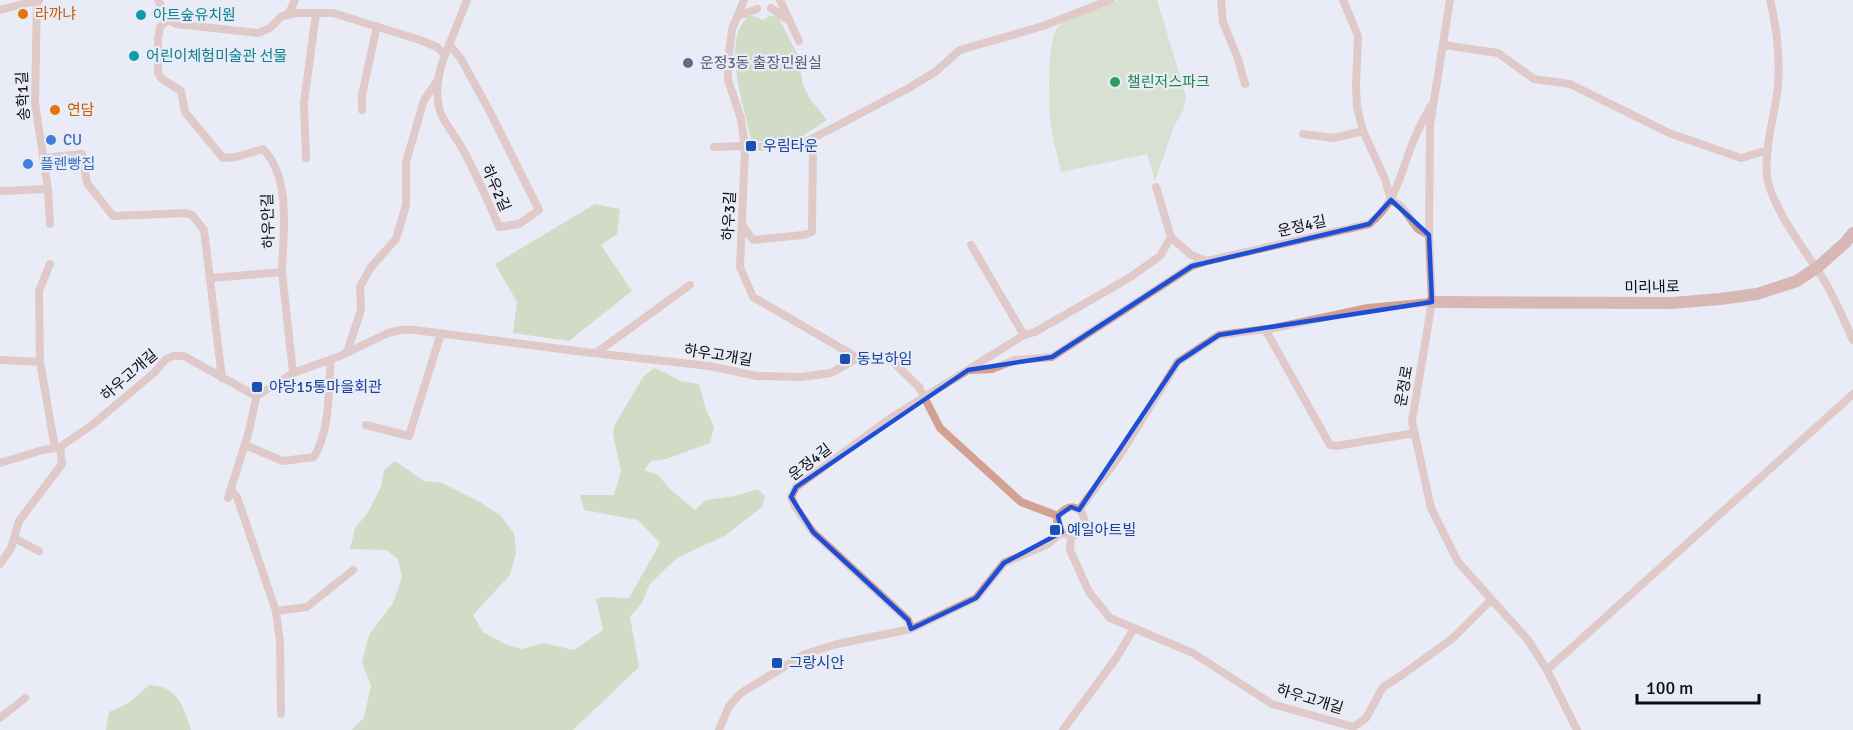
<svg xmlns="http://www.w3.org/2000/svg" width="1853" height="730" viewBox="0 0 1853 730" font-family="Signika,'Noto Sans KR',sans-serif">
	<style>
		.green { fill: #c4d0a5 }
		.forest { fill: #b5c689 }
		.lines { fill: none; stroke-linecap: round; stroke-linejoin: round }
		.street { stroke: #d3a092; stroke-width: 8 }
		.secondary { stroke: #c27965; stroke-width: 12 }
		.marked { fill: none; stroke: #1d4ed8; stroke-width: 4.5; stroke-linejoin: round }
		.food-dot { fill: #e8710a; stroke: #e9ecf6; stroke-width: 2 }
		.culture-dot { fill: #0f9aa8; stroke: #e9ecf6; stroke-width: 2 }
		.service-dot { fill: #5c6f8a; stroke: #e9ecf6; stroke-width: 2 }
		.leisure-dot { fill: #2e9e5b; stroke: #e9ecf6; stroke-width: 2 }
		.shop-dot { fill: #3f7fe0; stroke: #e9ecf6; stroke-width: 2 }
		.transit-dot { fill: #1a4fb4; stroke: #e9ecf6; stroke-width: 2 }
		.labels { text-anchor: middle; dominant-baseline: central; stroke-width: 4.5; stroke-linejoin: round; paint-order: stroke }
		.food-label { font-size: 15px; fill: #c56008; stroke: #e9ecf6; text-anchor: start }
		.culture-label { font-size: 15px; fill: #0d838f; stroke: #e9ecf6; text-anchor: start }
		.service-label { font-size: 15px; fill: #4e5e75; stroke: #e9ecf6; text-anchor: start }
		.leisure-label { font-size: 15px; fill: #27864d; stroke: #e9ecf6; text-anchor: start }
		.street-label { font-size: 15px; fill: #0d0e11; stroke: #e9ecf6 }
		.shop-label { font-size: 15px; fill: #366cbe; stroke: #e9ecf6; text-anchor: start }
		.transit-label { font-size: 15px; fill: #164399; stroke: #e9ecf6; text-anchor: start }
	</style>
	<rect width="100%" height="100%" fill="#e9ecf6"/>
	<path class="green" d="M1119,0H1157L1186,96L1183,111L1174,126L1155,181L1147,154L1061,172C1058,157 1053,142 1051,126C1049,108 1046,37 1059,26C1074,12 1099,7 1119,0Z"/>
	<path class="forest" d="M750,15L763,20L770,16L777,15L798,55L803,85L811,100L827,120L798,139L752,142C745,111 719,37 750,15Z
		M595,204L620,209L617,234L601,245L632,291L569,341L513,333L517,302L495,264Z
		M654,368L668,374L680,381L699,384L706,409L714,427L710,443L666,459L651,461L644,470L658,475L669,488L695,510L706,500L735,496L758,489L765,496L762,507L726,535L679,557L665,569L650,584L642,603L630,617L639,667L573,730H352L364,717L371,686L362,662L369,635L393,603L402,577L398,559L386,550L350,549L355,528L367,514L381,487L384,470L395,461L424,481L442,483L480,502L500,515L514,533L516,553L510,575L473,615L483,632L505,644L522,649L543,643L574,650L603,630L596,599L603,597L629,598L660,543L638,520L584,510L580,495H614L621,471L613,434L614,426L643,377Z
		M149,685C178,686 183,706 191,730H106L109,712L129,703Z"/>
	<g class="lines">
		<path class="street" d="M37,0L35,103L48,189
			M158,0L168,20
			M744,0L732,29L728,62V80L741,119L745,148L740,267L753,297L858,358
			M780,0L799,41
			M1221,0L1223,22L1238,59L1245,84
			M1343,0L1358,36L1356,87L1357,107L1363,131
			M1450,0L1430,125L1429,235L1432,302L1412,421L1431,508L1458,562L1528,640L1547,670L1577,730
			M1770,0C1777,28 1780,58 1778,87C1775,114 1762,156 1768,182C1777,216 1807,252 1825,282C1836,300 1844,321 1853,340
			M771,8L788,20
			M0,10L39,0
			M288,15L295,0
			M738,16L757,9
			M449,44L461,59L490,112L539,210L519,224L499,227C488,201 477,175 463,150C457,138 447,127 441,114C434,96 438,72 445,55L467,0
			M1443,45L1498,53L1534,79L1570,84L1669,133L1741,158L1768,150
			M362,110V95L377,26
			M1303,134L1334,138L1363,131L1385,179L1391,200L1401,206L1418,229L1429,235
			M714,147L740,146L745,148L804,143L907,89L935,72L960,50L1043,26L1110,0
			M43,158L82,154L87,183L113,216L186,213L192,215L204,230L222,378
			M306,158L304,103L316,13
			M0,191L48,189L50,224
			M742,225L753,240L803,235L812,232L813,138
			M1171,237L1191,255L1207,261L1369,224C1398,202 1401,169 1415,137C1419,127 1425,117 1430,107
			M971,245L1024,335
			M282,272C283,235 292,178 263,149L236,157L223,158L185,112L181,91L162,79L158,73V39L160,27L168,20L176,24L258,33L270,28L282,16L297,13H333L420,40L437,47L445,55
			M211,278L282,272L293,373
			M1265,329L1330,445L1336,446L1415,433
			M347,352L361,310L360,287L371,267L396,239L406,205V162L424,100L437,81
			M596,353L690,285
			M0,360L40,362L55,448
			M40,362L39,291L50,264
			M969,370L992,369L1015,360L1052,357L1192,266L1207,261
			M366,425L409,436L441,333
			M245,445L283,461L314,457C331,427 328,392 331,359
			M0,463L43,450L60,447L92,425L155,372L165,360L173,356H184L254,395L260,394L293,373L340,356L388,333L401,330H415L584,352L709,366L757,376L801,377L831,373L858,358L890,359L919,387L940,428L1021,502L1058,516
			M231,490L237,497L276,611L280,642L281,714
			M228,498L249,431L257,394
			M1079,510L1120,455L1178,362L1219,335L1274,328L1368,308L1432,302
			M1058,516C1083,486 1099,544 1065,534
			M1058,516L1057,522L1062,532
			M1071,536L1070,550L1089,592L1110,618L1193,653L1272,704L1354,727L1366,718L1383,687L1402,675L1453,638L1491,600
			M14,538L39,551
			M0,564L11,548L19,521L62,464L60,447
			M276,611L307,607L353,570
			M911,629L908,620L813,532L796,508L791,497L796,487L891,418L1024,335L1035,332L1129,278L1160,256L1171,237L1156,187
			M1547,670L1853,394
			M0,718L25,698
			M719,730L729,706L741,693L805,654L837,644L911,629L976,598L1004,563L1048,544L1062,532
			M1063,730L1117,657L1134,628"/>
		<path class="secondary" d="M1432,302L1672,303L1720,299L1757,294L1797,281L1819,266L1846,242L1853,233"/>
	</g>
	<path d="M0 0H1853V730H0ZM1391,200L1429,235L1432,302L1219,335L1178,362L1079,510L1071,507L1058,516L1062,532L1004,563L976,598L911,629L908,620L813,532L791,497L796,487L968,370L1052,357L1192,266L1369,224Z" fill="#e9ecf6" fill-opacity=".55" fill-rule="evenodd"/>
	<path class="marked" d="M1391,200L1429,235L1432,302L1219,335L1178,362L1079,510L1071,507L1058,516L1062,532L1004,563L976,598L911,629L908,620L813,532L791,497L796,487L968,370L1052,357L1192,266L1369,224Z"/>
	<g class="food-dot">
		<circle cx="23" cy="14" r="6"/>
		<circle cx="55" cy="110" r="6"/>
	</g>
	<g class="culture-dot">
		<circle cx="141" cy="15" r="6"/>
		<circle cx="134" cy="56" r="6"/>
	</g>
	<circle class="service-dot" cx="688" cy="63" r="6"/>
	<circle class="leisure-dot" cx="1115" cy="82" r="6"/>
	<g class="shop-dot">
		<circle cx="51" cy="140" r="6"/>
		<circle cx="28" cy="164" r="6"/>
	</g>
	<g class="transit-dot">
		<rect x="745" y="140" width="12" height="12" rx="3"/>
		<rect x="839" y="353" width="12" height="12" rx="3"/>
		<rect x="251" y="381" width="12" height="12" rx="3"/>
		<rect x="1049" y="524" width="12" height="12" rx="3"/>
		<rect x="771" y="657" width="12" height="12" rx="3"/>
	</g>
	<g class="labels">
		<g class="food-label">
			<text x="35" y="14">라까냐</text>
			<text x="67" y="110">연담</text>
		</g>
		<g class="culture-label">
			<text x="153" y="15">아트숲유치원</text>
			<text x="146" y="56">어린이체험미술관 선물</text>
		</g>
		<g class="service-label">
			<text x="700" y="63">운정3동 출장민원실</text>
		</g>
		<g class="leisure-label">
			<text x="1127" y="82">챌린저스파크</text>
		</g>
		<g class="street-label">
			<text transform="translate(23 96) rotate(-93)">송학1길</text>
			<text transform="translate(496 188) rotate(66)">하우2길</text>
			<text transform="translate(729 216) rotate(-87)">하우3길</text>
			<text transform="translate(268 221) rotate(-92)">하우안길</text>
			<text transform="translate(1302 226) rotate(-13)">운정4길</text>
			<text transform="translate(1652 287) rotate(-1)">미리내로</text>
			<text transform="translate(718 355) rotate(9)">하우고개길</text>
			<text transform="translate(129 375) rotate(-41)">하우고개길</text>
			<text transform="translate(1404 386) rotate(-80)">운정로</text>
			<text transform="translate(810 462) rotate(-38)">운정4길</text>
			<text transform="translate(1310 699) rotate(17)">하우고개길</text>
		</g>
		<g class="shop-label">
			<text x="63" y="140">CU</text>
			<text x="40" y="164">플렌빵집</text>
		</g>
		<g class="transit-label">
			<text x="763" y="146">우림타운</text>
			<text x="857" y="359">동보하임</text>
			<text x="269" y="387">야당15통마을회관</text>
			<text x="1067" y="530">예일아트빌</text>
			<text x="789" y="663">그랑시안</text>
		</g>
	</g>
	<path d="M1637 694v9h122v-9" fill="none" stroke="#0d0e11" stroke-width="3"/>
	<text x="1646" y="694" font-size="18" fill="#0d0e11" stroke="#e9ecf6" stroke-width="4.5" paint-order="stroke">100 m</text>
</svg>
